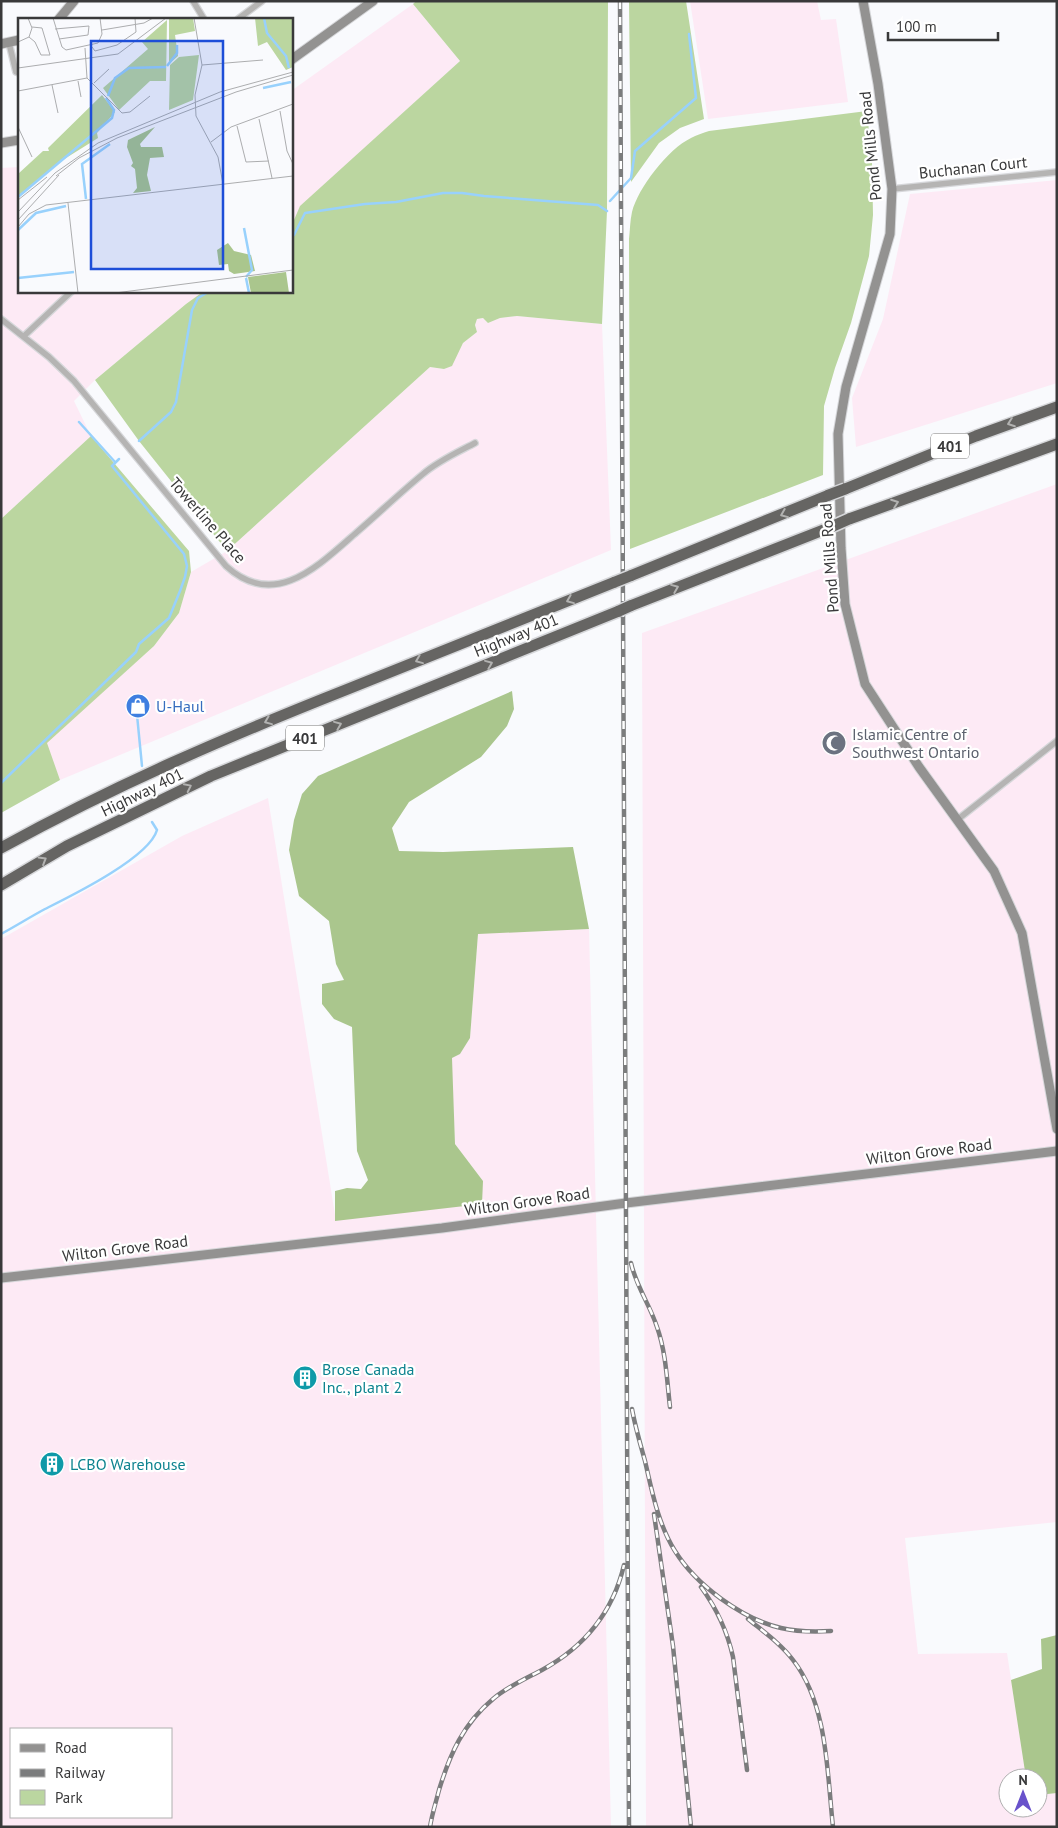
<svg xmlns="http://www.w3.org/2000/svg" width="1058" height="1828" viewBox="0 0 1058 1828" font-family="'PT Sans',sans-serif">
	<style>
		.industrial { fill: #fdeaf5; fill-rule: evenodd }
		.green { fill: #bbd6a0 }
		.forest { fill: #aac68d }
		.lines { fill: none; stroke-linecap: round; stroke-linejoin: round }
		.stream { stroke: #98d1fc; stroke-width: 2.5 }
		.street-casing { stroke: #d6d7da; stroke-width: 8 }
		.secondary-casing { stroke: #d6d7da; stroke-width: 11 }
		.highway-casing { stroke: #d6d7da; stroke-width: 14 }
		.street { stroke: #b5b4b3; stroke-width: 5.5 }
		.secondary { stroke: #939291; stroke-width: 9 }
		.highway { stroke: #666563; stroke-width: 11 }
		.rail-casing { stroke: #7b7c7d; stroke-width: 4.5 }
		.rail { stroke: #fff; stroke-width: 2.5; stroke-dasharray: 8; stroke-linecap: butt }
		.highway-bridge-casing { stroke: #d6d7da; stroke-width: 14; stroke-linecap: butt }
		.highway-bridge { stroke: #666563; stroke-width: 11 }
		.oneway { stroke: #b2b2b1 }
		.labels { text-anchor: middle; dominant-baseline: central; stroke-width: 4.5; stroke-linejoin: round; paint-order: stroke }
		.shield { fill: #fff; stroke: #747475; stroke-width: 1 }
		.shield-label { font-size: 15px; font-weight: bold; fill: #39393a }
		.street-label { font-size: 16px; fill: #39393a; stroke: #fff }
		.shop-label { font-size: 16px; fill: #366cbe; stroke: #fff; text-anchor: start }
		.worship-label { font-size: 16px; fill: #5b616d; stroke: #fff; text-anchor: start }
		.culture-label { font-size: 16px; fill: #0d838f; stroke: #fff; text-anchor: start }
		.inset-river { fill: none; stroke: #98d1fc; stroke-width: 2.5 }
		.inset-road { fill: none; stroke: #acadaf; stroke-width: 1 }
		.view { fill: #1d4ed8; fill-opacity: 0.15; stroke: #1d4ed8; stroke-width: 2.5 }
		.inset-edge { fill: none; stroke: #39393a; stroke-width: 2.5 }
	</style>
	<rect width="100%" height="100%" fill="#f9fafd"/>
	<path class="industrial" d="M690,1H817L821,20L836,19L848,102L708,119Z
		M413,4L460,61L301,206L291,227V91Z
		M19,167V291H204L186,304L95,380L74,401L91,436L1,519V168Z
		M1057,180V383L856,447L852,398L883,319L910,194Z
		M517,316L602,324L611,550L60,780L46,743L154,646L179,613L191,572L227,551L430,367L444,369L451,366L463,343L477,332L475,325L477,319L483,318L488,323L500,318Z
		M1057,484V1522L905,1538L918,1654L1007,1653L1026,1778H1008V1808H1038V1795L1057,1793V1827H646L642,633Z
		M268,798L336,1221L483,1181L455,1144L452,1077V1058L460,1054L470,1038L478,933L589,929L611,1827H1V939L182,836ZM11,1729H171V1817H11Z"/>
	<path class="green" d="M416,1H608L607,211L602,324L517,316L500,318L488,323L483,318L477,319L475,325L477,332L463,343L452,366L444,369L430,367L227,551L139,441L95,380L186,304L204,291H291V227L300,206L460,61L413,4Z
		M629,1H686L704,119L680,128L659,143L631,182Z
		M867,111L872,163L873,215L869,256L851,323L835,368L824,406L823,475L630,549L629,239C630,230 630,221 632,212C638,188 668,149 691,138C696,135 703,133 709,131Z
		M91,436L189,551L191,572L179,613L154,646L47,743L60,780L1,813V519Z"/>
	<path class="forest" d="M512,691L514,709L507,726L481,757L409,802L392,828L399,851L443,852L573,847L589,929L478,934L470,1038L460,1054L452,1058L455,1144L483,1181L482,1204L335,1221V1191L347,1188L361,1189L368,1180L357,1151L352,1027L334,1019L322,1004V984L344,980L336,964L329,921L299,896L289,850L294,820L302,794L318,776Z
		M1057,1635V1793L1038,1795V1778H1026L1011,1680L1042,1669L1041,1639Z"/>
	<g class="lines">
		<path class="stream" d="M610,201L631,178L635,151L696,98L689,34
			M291,237L294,235L305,213L365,204L396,202L443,193H462L484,196L598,205L607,211
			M79,422L115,462
			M139,441L171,412L176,402L192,310L198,298L210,291
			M137,715L142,766
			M1,783L136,652L139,644L169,618L180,591L185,577L187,566L184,554L112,466L119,459
			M1,934C16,926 30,917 45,909C71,896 149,858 157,830L152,822"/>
		<defs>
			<path id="street" d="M193,1L204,19
				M238,19L262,1
				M9,43L16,72L19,73
				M892,189L1057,172
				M1,319L49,357L74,381L226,566C275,611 319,565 357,532C379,513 400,493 423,474C438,461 458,452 475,443
				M24,336L72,291
				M957,820L1057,741"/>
			<path id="secondary" d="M863,1L878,84L892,189L890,234L846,387L838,434L841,548L845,604L865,684L919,767L994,871L1022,933L1057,1129
				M59,19L74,1
				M1,44L19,40
				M291,60L373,1
				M1,143L19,140
				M1,1278L442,1228L626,1203L1057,1151"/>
			<path id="highway" d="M845,489L976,436L1057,407
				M849,519L1057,444
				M630,576L829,495
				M630,606L831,527
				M1,848C113,786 229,736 348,689C437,653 526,617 615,582
				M1,885L67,846L211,776L619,611"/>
		</defs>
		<use href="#street" class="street-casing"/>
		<use href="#secondary" class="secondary-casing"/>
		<use href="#highway" class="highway-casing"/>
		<use href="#street" class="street"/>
		<use href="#secondary" class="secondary"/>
		<use href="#highway" class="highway"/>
		<defs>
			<path id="rail" d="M620,1L629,1827
				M631,1263C636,1286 650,1305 657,1327C666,1352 667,1381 670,1407
				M632,1409C635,1426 640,1443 645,1461C652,1491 658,1524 675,1551C696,1585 742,1619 781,1628C798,1632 814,1632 831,1631
				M654,1514L673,1646L691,1827
				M701,1587C717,1609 727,1630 733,1657L747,1770
				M748,1619C764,1632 781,1644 793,1660C828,1705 827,1773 833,1827
				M430,1827C432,1814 436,1802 439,1790C450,1754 463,1724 493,1699C507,1687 525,1679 542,1670C584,1647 613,1612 624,1565"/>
		</defs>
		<use href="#rail" class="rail-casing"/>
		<use href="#rail" class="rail"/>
		<defs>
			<path id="highway-bridge" d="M829,495L845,489
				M831,527L849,519
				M615,582L630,576
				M619,611L630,606"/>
		</defs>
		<use href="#highway-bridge" class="highway-bridge-casing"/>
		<use href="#highway-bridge" class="highway-bridge"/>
	</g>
	<defs><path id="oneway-chevron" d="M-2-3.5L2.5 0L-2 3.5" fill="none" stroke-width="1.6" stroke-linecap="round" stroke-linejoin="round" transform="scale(1.25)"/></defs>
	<g class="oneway">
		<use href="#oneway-chevron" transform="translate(1011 423) rotate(160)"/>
		<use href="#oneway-chevron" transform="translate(895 503) rotate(-20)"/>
		<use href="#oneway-chevron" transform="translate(784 514) rotate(158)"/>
		<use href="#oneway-chevron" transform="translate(675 588) rotate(-22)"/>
		<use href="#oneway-chevron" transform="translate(570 600) rotate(158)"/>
		<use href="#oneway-chevron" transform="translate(419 660) rotate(158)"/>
		<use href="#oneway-chevron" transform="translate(489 664) rotate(-22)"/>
		<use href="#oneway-chevron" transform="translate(268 721) rotate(158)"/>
		<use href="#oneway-chevron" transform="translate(338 725) rotate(-22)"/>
		<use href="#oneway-chevron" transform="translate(188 787) rotate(-26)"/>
		<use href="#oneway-chevron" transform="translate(43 860) rotate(-31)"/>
	</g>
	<defs>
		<symbol id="shop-disc" viewBox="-11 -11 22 22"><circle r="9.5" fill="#3f7fe0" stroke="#fff"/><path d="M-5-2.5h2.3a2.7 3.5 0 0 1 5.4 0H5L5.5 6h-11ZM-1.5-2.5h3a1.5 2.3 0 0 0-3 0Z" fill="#fff"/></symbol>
		<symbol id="mosque-disc" viewBox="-11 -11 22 22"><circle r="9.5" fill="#6b7280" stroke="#fff"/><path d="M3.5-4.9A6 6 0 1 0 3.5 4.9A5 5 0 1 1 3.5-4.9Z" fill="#fff"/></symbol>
		<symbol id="building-disc" viewBox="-11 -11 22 22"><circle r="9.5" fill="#0f9aa8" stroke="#fff"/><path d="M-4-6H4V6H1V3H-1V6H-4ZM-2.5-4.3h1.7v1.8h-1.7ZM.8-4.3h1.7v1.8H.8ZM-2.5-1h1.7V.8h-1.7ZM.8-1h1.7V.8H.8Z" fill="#fff"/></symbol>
	</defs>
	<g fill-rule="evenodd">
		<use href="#shop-disc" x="124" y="692" width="28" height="28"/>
		<use href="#mosque-disc" x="820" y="729" width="28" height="28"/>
		<use href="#building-disc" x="291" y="1364" width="28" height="28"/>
		<use href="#building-disc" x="38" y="1450" width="28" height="28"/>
	</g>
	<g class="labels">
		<g class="shield">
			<rect x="931" y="433.5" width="38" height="25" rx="4"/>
			<rect x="286" y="725.5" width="38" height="25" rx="4"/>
		</g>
		<g class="shield-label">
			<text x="950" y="446">401</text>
			<text x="305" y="738">401</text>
		</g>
		<g class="street-label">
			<text transform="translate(870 146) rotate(-96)">Pond Mills Road</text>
			<text transform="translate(973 167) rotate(-6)">Buchanan Court</text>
			<text transform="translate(208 520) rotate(49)">Towerline Place</text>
			<text transform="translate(829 558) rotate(-94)">Pond Mills Road</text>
			<text transform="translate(516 635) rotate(-22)">Highway 401</text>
			<text transform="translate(142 792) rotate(-26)">Highway 401</text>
			<text transform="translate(929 1151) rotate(-7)">Wilton Grove Road</text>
			<text transform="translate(527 1201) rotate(-8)">Wilton Grove Road</text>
			<text transform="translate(125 1248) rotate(-7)">Wilton Grove Road</text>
		</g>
		<g class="shop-label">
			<text x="156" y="706">U-Haul</text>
		</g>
		<g class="worship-label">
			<text x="852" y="734">Islamic Centre of<tspan x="852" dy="18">Southwest Ontario</tspan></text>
		</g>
		<g class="culture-label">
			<text x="322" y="1369">Brose Canada<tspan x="322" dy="18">Inc., plant 2</tspan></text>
			<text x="70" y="1464">LCBO Warehouse</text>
		</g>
	</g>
	<g transform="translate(18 18)">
		<rect width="275" height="275" fill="#f9fafd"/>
		<path d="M151,0H175L177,13L157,17L160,38L151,46ZM237,0H275V49L268,52L249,24L240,28ZM149,2L148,63H132L101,92L85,70L130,31L124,24ZM181,37L175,82L151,92L152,47L161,39ZM84,77L97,94L79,115L80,120L40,145L0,180V156L25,133H31L30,130Z" fill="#bbd6a0"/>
		<path d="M137,109L122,126L123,129H144L146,139L132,140L129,157L133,173L115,175L119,170L117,151L113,148L115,145L109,129L110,122ZM210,225L216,233L233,237L237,253L216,256L211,253L210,246L201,247L199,232ZM268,254L271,275H233L230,259Z" fill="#aac68d"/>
		<path class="inset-river" d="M246,0L249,15L268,38L271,50M149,48L159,35V27M245,70L273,64M90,78L97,60L111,50L148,49M0,179L94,100L96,92L88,80M68,181L64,146L92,126M226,210L234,252L228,259M0,212L18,195L48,188M0,260L56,254M228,260L231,275"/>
		<path class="inset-road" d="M35,0L44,29L48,32L80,25L84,16L82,0M176,0L184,47L177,77L178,98L200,139L205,166M37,11L71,8L70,17L41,21M84,12L126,5L135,0M11,19L17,24L23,37H32L24,10L14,9M0,24L11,19L14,10L10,0M74,29L77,33L99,27L118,14L117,0M67,30L69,60M184,47L245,42M0,50L100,36L148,0M69,60L104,95L112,94L132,78M60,63L63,79M76,65L91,51M34,67L40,95M0,73L69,60M262,93L269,133L275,146M241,101L254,160M219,108L228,144L251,143M0,109L14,139M193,124L213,109L275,86M38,158L61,140L99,120L218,74L275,57M0,182L29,159M50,185L60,275M0,194L37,155L80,125L202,74L275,54M0,202L41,157M0,209L11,196L28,187L275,158M97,275L275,252"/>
		<path class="view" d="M73,23H205V251H73Z"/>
		<rect width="275" height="275" class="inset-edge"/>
	</g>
	<rect width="1058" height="1828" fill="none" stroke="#39393a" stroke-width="5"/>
	<rect x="10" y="1728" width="162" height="90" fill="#ffffff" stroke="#b0b0b0"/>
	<rect x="20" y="1744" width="25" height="8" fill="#939291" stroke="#b0b0b0"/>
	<text x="55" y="1753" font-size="15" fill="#39393a">Road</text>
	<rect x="20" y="1769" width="25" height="8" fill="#7b7c7d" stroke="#b0b0b0"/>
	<text x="55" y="1778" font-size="15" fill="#39393a">Railway</text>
	<rect x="20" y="1790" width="25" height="15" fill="#bbd6a0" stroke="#b0b0b0"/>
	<text x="55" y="1803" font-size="15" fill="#39393a">Park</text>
	<g transform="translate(1023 1793)"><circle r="24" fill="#ffffff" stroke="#b0b0b0"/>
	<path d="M0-4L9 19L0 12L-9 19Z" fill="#6952cb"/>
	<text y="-8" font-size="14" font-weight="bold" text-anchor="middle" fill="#39393a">N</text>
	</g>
	<path d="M888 32v8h110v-8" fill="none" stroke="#39393a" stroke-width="2.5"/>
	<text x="896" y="32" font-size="15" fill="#39393a" stroke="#ffffff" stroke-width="4" paint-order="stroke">100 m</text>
</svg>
